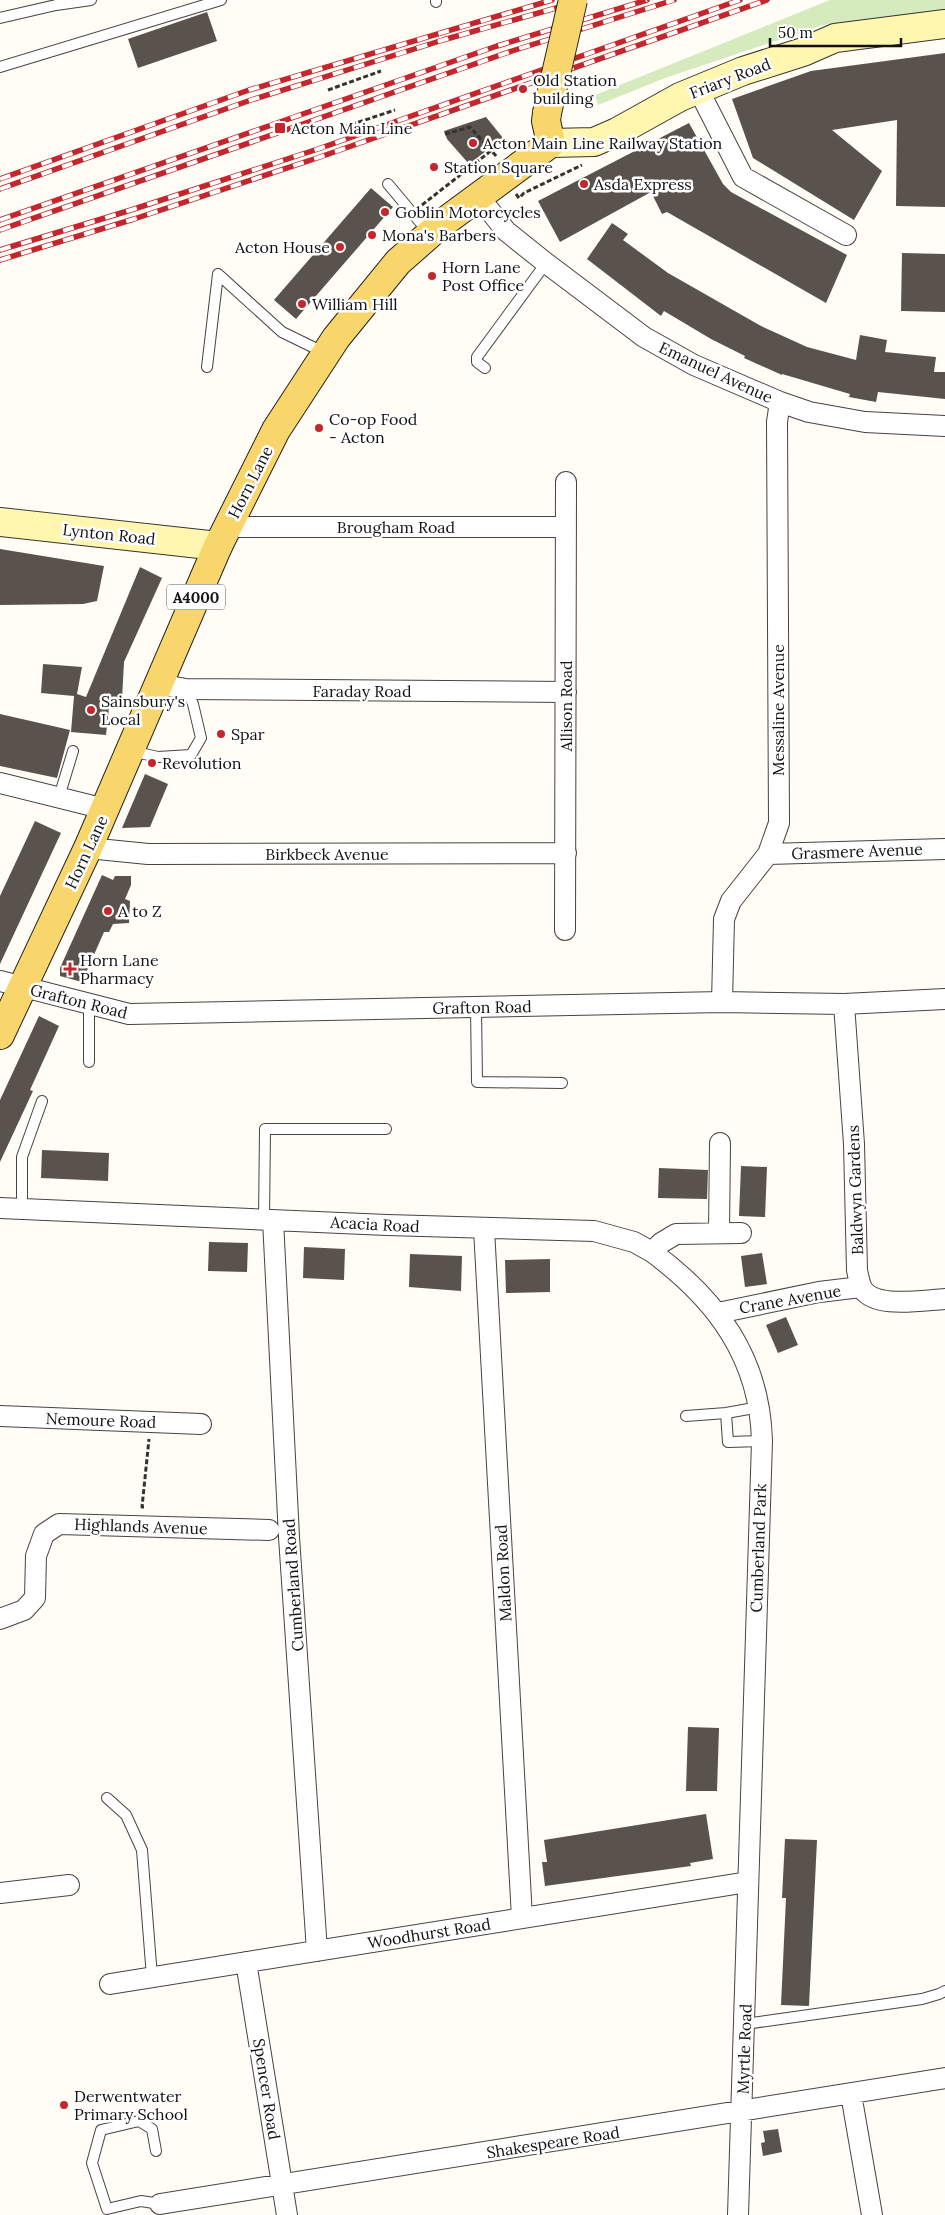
<svg xmlns="http://www.w3.org/2000/svg" width="945" height="2215" viewBox="0 0 945 2215" font-family="Lora,serif">
	<style>
		.green { fill: #d5ebbd }
		.building { fill: #5a524d }
		.lines { fill: none; stroke-linecap: round; stroke-linejoin: round }
		.lane-casing { stroke: #444; stroke-width: 12 }
		.street-casing { stroke: #444; stroke-width: 22 }
		.secondary-casing { stroke: #333; stroke-width: 30 }
		.primary-casing { stroke: #222; stroke-width: 30 }
		.path { stroke: #333; stroke-width: 3; stroke-dasharray: 5 2.5; stroke-linecap: butt }
		.lane { stroke: #fff; stroke-width: 10 }
		.street { stroke: #fff; stroke-width: 20 }
		.secondary { stroke: #fff6b0; stroke-width: 28 }
		.primary { stroke: #f9d66b; stroke-width: 28 }
		.rail-casing { stroke: #c4262e; stroke-width: 5.5 }
		.rail { stroke: #fff; stroke-width: 4; stroke-dasharray: 11; stroke-linecap: butt }
		.primary-bridge-casing { stroke: #222; stroke-width: 30; stroke-linecap: butt }
		.primary-bridge { stroke: #f9d66b; stroke-width: 28 }
		.poi-dot { fill: #c4262e; stroke: #fff; stroke-width: 2 }
		.labels { text-anchor: middle; dominant-baseline: central; stroke-width: 5; stroke-linejoin: round; paint-order: stroke }
		.shield { fill: #fff; stroke: #585858; stroke-width: 1 }
		.shield-label { font-size: 15px; font-weight: bold; fill: #111 }
		.street-label { font-size: 16px; fill: #111; stroke: #fff }
		.poi-label { font-size: 16px; fill: #111; stroke: #fff; text-anchor: start }
	</style>
	<rect width="100%" height="100%" fill="#fffdf5"/>
	<path class="green" d="M830,0H945V11L823,25L665,78L598,105L595,95Z"/>
	<path class="building" d="M207,12L217,41L138,68L128,39Z
		M945,53V207L896,206L897,120L832,130L882,171L854,220L753,158L732,99L811,71Z
		M486,117L503,138L469,164L447,139L444,131Z
		M689,123L723,184L731,192L847,255L826,303L667,212L662,214L651,192L560,242L538,201Z
		M371,188L393,207L296,319L274,300Z
		M612,223L628,234L623,240L668,273L761,326L807,347L856,360L860,335L887,340L885,352L936,357L934,372H945V399L878,392L876,402L849,397L850,394L782,374V375L744,358L745,356L711,339L664,311L661,316L587,259Z
		M902,253L945,254V312L901,311Z
		M0,549L104,566L97,601L83,604L0,605Z
		M140,567L162,578L124,662L122,699L110,698L106,735L71,732L74,696L41,693L43,664L82,667L77,694L86,697Z
		M0,714L70,730L57,778L0,766Z
		M145,774L168,784L150,827L122,828Z
		M35,821L61,833L0,964V896Z
		M102,875L113,880L115,876H131V885L125,899L130,901L129,923L113,924L109,932H104L82,982L60,976V968Z
		M39,1016L59,1026L30,1090L33,1091L0,1162V1100Z
		M42,1150L109,1153L108,1181L41,1178Z
		M741,1166L767,1167L765,1217L739,1216Z
		M659,1168L708,1170L707,1199L658,1198Z
		M209,1242L248,1243L247,1272L208,1271Z
		M304,1247L345,1249L344,1280L303,1278Z
		M762,1253L767,1284L745,1287L741,1256Z
		M410,1254L462,1256L461,1291L409,1287Z
		M550,1259V1292L506,1293L505,1260Z
		M786,1317L798,1345L778,1353L766,1325Z
		M688,1727L719,1728L717,1791H686Z
		M706,1814L713,1859L690,1863L691,1866L545,1886L542,1862H547L544,1840Z
		M785,1839L817,1840L809,2006L781,2005L786,1898H782Z
		M778,2129L782,2152L763,2156L761,2143L765,2142L763,2131Z"/>
	<g class="lines">
		<defs>
			<path id="lane" d="M436,2V0
				M0,18L56,5L91,0
				M0,67L221,0
				M388,184L429,233
				M207,367L218,274L282,332L325,353
				M485,368L477,362V357L546,263
				M131,751L158,757L191,755L201,738L193,704L186,689
				M59,797L73,751
				M89,1004V1062
				M476,1007L477,1082L562,1083
				M22,1209V1157L42,1101
				M264,1219L265,1129H386
				M726,1413L728,1442L762,1441
				M686,1416L726,1413L760,1407
				M107,1798L126,1815L142,1850L152,1977
				M745,2024L922,1999L939,1994L945,1991
				M156,2151L152,2129L139,2121L101,2130L92,2163L107,2209L141,2201L160,2204"/>
			<path id="street" d="M698,89L743,177L846,235
				M479,197L506,231L546,263L644,337L694,365L780,402L809,412L865,422L945,426
				M227,527H566
				M158,684L186,689L566,692
				M0,783L105,809
				M88,848L148,854L566,853
				M768,854L945,849
				M565,930L566,482
				M0,981L129,1014L722,1002L844,1004L945,999
				M722,1002L724,919L731,901L768,854L779,823L777,422L780,402
				M844,1004L854,1144L857,1270C858,1275 859,1281 861,1286C871,1310 923,1300 945,1299
				M0,1208L387,1225L594,1231L634,1242L652,1252L661,1243L676,1234L741,1233
				M273,1220L289,1537L317,1951
				M484,1229L522,1918
				M719,1232L720,1143
				M652,1252C717,1300 760,1358 762,1441L738,2215
				M718,1313L819,1292L861,1287
				M0,1416L201,1424
				M0,1619L24,1610L35,1598L36,1556L44,1534L59,1524L269,1530
				M0,1893L69,1885
				M246,1962L287,2215
				M110,1984L748,1882
				M851,2094L872,2215
				M160,2204L945,2078"/>
			<path id="secondary" d="M551,143L594,142L617,132L680,97L743,71L803,52L835,38L945,24
				M0,522L218,546"/>
			<path id="primary" d="M0,1035L88,848L218,546L276,430L336,338L398,262L440,225L551,143L546,121L547,113"/>
		</defs>
		<use href="#lane" class="lane-casing"/>
		<use href="#street" class="street-casing"/>
		<use href="#secondary" class="secondary-casing"/>
		<use href="#primary" class="primary-casing"/>
		<path class="path" d="M328,90L381,71
			M344,127L395,110
			M445,134L470,127L497,157
			M516,194L519,198L524,193L582,165
			M422,205L492,150
			M120,700H124
			M111,722L115,723
			M144,1507H142L149,1439"/>
		<use href="#lane" class="lane"/>
		<use href="#street" class="street"/>
		<use href="#secondary" class="secondary"/>
		<use href="#primary" class="primary"/>
		<defs>
			<path id="rail" d="M0,179L249,90L552,0
				M0,189L251,100L443,40L584,0
				M0,220L497,46L647,0
				M0,230L512,51L674,0
				M0,250L131,210L318,149L740,0
				M0,260L134,219L320,157L767,0"/>
		</defs>
		<use href="#rail" class="rail-casing"/>
		<use href="#rail" class="rail"/>
		<defs>
			<path id="primary-bridge" d="M547,113L573,0"/>
		</defs>
		<use href="#primary-bridge" class="primary-bridge-casing"/>
		<use href="#primary-bridge" class="primary-bridge"/>
	</g>
	<g class="poi-dot">
		<circle cx="523" cy="89" r="5"/>
		<rect x="274" y="122" width="12" height="12" rx="2.5"/>
		<circle cx="473" cy="143" r="5"/>
		<circle cx="434" cy="167" r="5"/>
		<circle cx="584" cy="184" r="5"/>
		<circle cx="385" cy="212" r="5"/>
		<circle cx="372" cy="235" r="5"/>
		<circle cx="340" cy="247" r="5"/>
		<circle cx="432" cy="276" r="5"/>
		<circle cx="302" cy="304" r="5"/>
		<circle cx="319" cy="428" r="5"/>
		<circle cx="91" cy="710" r="5"/>
		<circle cx="221" cy="734" r="5"/>
		<circle cx="152" cy="763" r="5"/>
		<circle cx="108" cy="911" r="5"/>
		<path d="M67.5 961.5h5v5h5v5h-5v5h-5v-5h-5v-5h5z"/>
		<circle cx="64" cy="2105" r="5"/>
	</g>
	<g class="labels">
		<rect class="shield" x="167" y="584.5" width="58" height="25" rx="4"/>
		<g class="shield-label">
			<text x="196" y="597">A4000</text>
		</g>
		<g class="street-label">
			<text transform="translate(730 78) rotate(-21)">Friary Road</text>
			<text transform="translate(716 372) rotate(25)">Emanuel Avenue</text>
			<text transform="translate(250 482) rotate(-63)">Horn Lane</text>
			<text x="396" y="527">Brougham Road</text>
			<text transform="translate(109 534) rotate(6)">Lynton Road</text>
			<text x="362" y="691">Faraday Road</text>
			<text transform="translate(566 706) rotate(-90)">Allison Road</text>
			<text transform="translate(778 710) rotate(-90)">Messaline Avenue</text>
			<text transform="translate(857 851) rotate(-2)">Grasmere Avenue</text>
			<text transform="translate(86 852) rotate(-65)">Horn Lane</text>
			<text x="327" y="854">Birkbeck Avenue</text>
			<text transform="translate(79 1001) rotate(14)">Grafton Road</text>
			<text transform="translate(482 1007) rotate(-1)">Grafton Road</text>
			<text transform="translate(855 1190) rotate(-92)">Baldwyn Gardens</text>
			<text transform="translate(375 1224) rotate(3)">Acacia Road</text>
			<text transform="translate(790 1299) rotate(-10)">Crane Avenue</text>
			<text transform="translate(101 1420) rotate(2)">Nemoure Road</text>
			<text transform="translate(141 1526) rotate(2)">Highlands Avenue</text>
			<text transform="translate(758 1548) rotate(-88)">Cumberland Park</text>
			<text transform="translate(503 1573) rotate(-93)">Maldon Road</text>
			<text transform="translate(293 1585) rotate(-94)">Cumberland Road</text>
			<text transform="translate(429 1933) rotate(-9)">Woodhurst Road</text>
			<text transform="translate(744 2049) rotate(-88)">Myrtle Road</text>
			<text transform="translate(267 2089) rotate(81)">Spencer Road</text>
			<text transform="translate(553 2142) rotate(-9)">Shakespeare Road</text>
		</g>
		<g class="poi-label">
			<text x="533" y="80">Old Station<tspan x="533" dy="18">building</tspan></text>
			<text x="291" y="128">Acton Main Line</text>
			<text x="483" y="143">Acton Main Line Railway Station</text>
			<text x="444" y="167">Station Square</text>
			<text x="594" y="184">Asda Express</text>
			<text x="395" y="212">Goblin Motorcycles</text>
			<text x="382" y="235">Mona's Barbers</text>
			<text x="330" y="247" text-anchor="end">Acton House</text>
			<text x="442" y="267">Horn Lane<tspan x="442" dy="18">Post Office</tspan></text>
			<text x="312" y="304">William Hill</text>
			<text x="329" y="419">Co-op Food<tspan x="329" dy="18">- Acton</tspan></text>
			<text x="101" y="701">Sainsbury's<tspan x="101" dy="18">Local</tspan></text>
			<text x="231" y="734">Spar</text>
			<text x="162" y="763">Revolution</text>
			<text x="118" y="911">A to Z</text>
			<text x="80" y="960">Horn Lane<tspan x="80" dy="18">Pharmacy</tspan></text>
			<text x="74" y="2096">Derwentwater<tspan x="74" dy="18">Primary School</tspan></text>
		</g>
	</g>
	<path d="M770 38v8h131v-8" fill="none" stroke="#111111" stroke-width="2.5"/>
	<text x="778" y="38" font-size="15" fill="#111111" stroke="#ffffff" stroke-width="4" paint-order="stroke">50 m</text>
</svg>
